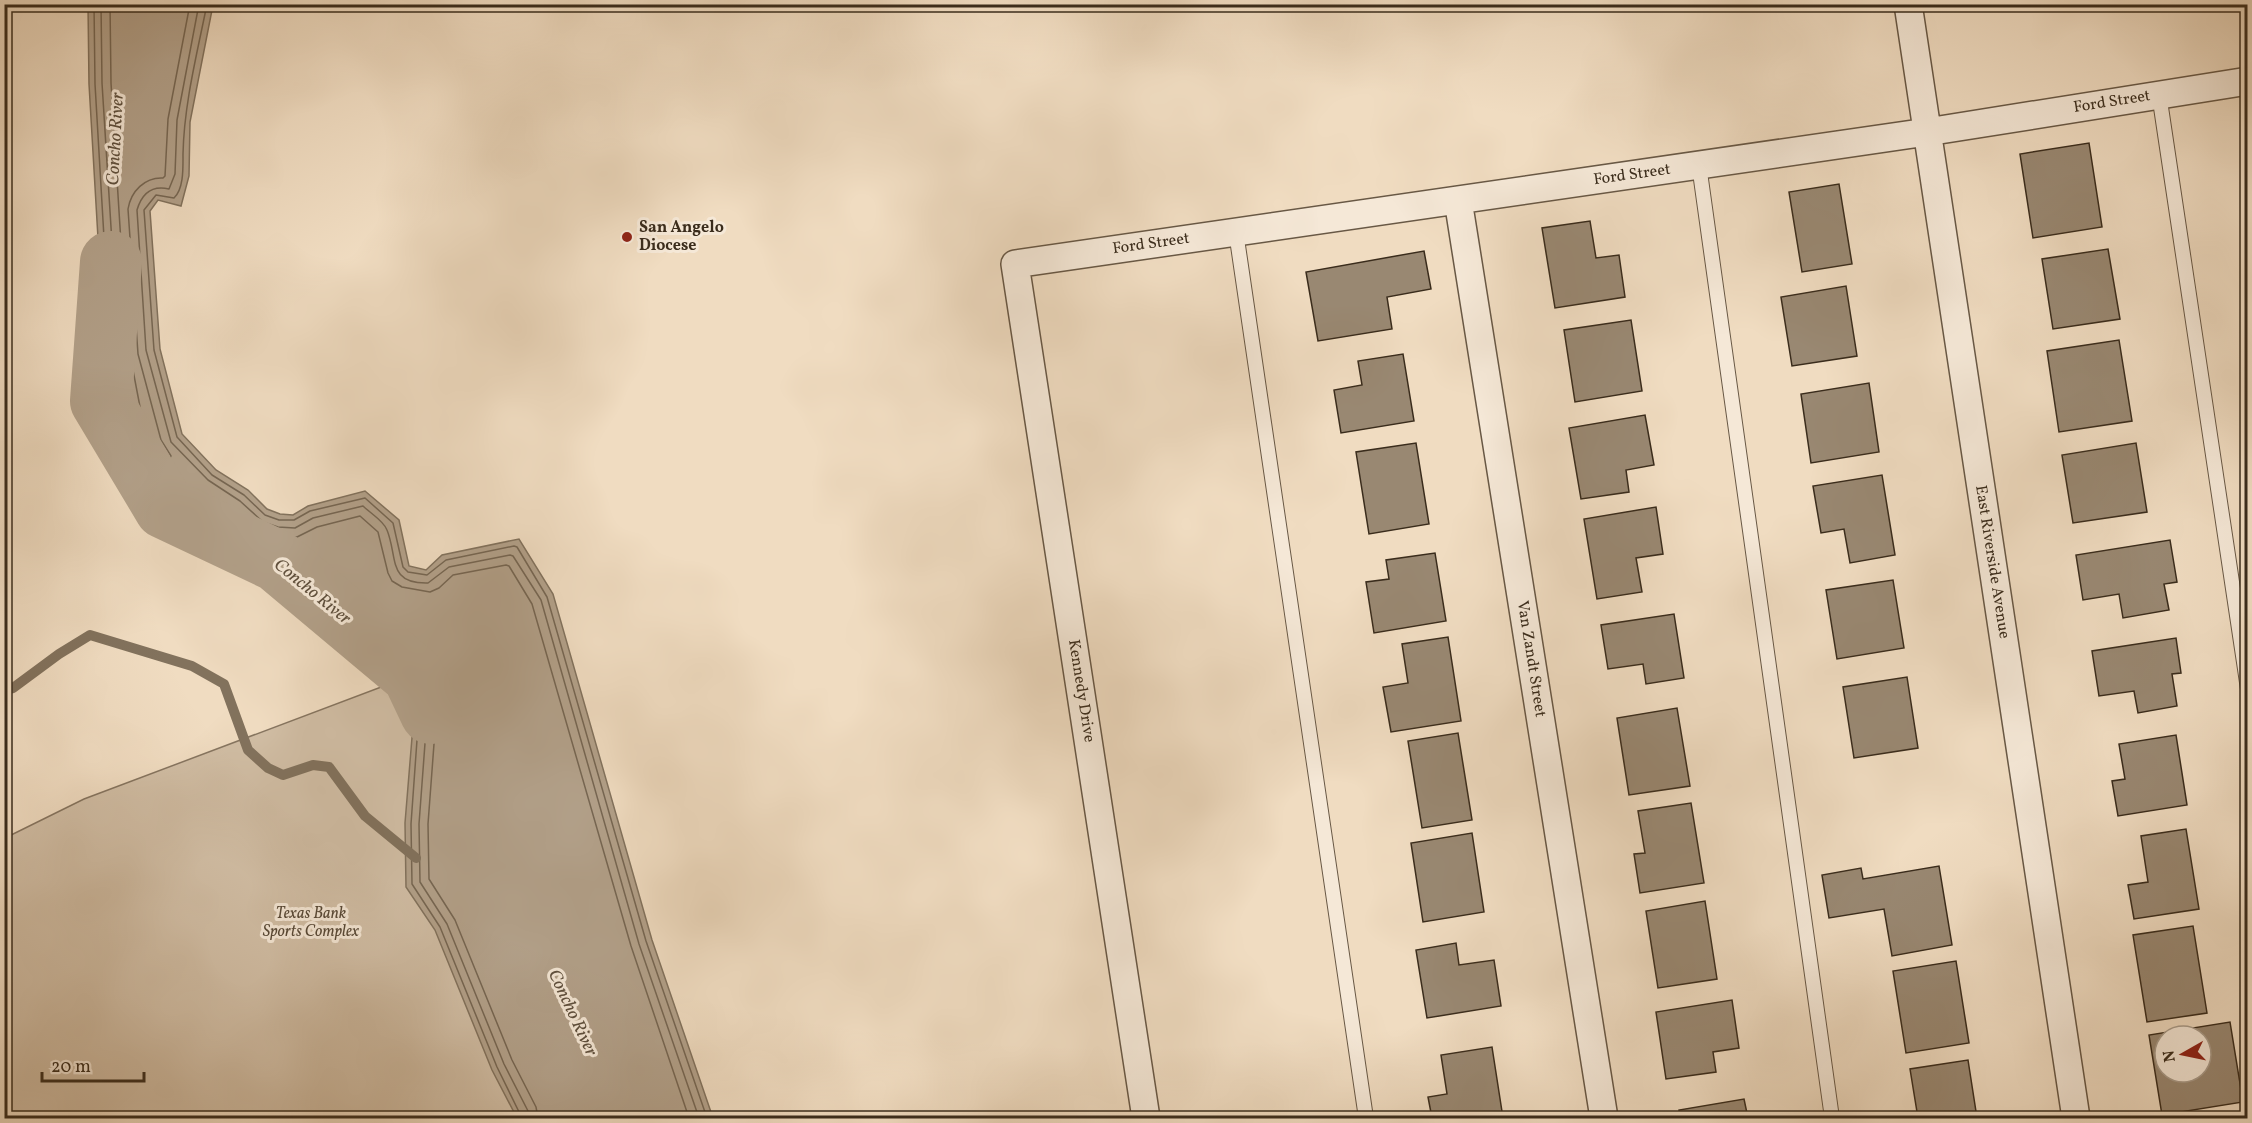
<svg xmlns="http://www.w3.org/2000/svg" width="2252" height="1123" viewBox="0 0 2252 1123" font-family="Vollkorn,serif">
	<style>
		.green { fill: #d1bea5; stroke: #867560; stroke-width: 1.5 }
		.water { fill: #b2a089; stroke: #82725d; stroke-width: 1.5 }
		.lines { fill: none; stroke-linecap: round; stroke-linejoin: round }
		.shore { stroke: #766652; stroke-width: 1.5 }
		.stream { stroke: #82725d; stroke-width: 10 }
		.river { stroke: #b2a089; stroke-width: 62 }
		.building { fill: #998872; stroke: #3a2c1c; stroke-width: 1.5; fill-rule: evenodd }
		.service-casing { stroke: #685845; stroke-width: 16 }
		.minor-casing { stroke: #685845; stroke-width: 30 }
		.service { stroke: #f5e8d7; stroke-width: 14 }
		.minor { stroke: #f5e8d7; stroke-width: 27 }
		.poi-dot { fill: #8f2418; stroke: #f5e8d7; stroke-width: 2 }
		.labels { text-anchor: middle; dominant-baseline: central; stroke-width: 6; stroke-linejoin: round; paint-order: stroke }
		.street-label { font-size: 16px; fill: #3a2c1c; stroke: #f5e8d7 }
		.poi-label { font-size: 16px; font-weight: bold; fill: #3a2c1c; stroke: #f5e8d7; text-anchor: start }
		.park-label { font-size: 16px; font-style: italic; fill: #584937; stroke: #f5e8d7 }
		.water-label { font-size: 18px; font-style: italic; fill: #5e4f3d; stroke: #f5e8d7 }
	</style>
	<rect width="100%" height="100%" fill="#f0dcc1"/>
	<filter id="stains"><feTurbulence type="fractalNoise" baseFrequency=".00333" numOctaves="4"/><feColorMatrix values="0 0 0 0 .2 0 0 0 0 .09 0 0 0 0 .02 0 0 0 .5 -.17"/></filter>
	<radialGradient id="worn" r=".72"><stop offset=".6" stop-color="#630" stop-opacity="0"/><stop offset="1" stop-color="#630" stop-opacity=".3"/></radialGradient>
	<path class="green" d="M413,675L621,1118H5V838L84,799Z"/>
	<path class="water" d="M88,5H213L190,122L189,176L181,206L158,200L150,211L160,349L182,434L216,470L248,490L267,509L280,514L293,515L308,506L365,491L399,520L409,566L426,570L442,555L519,539L553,594L652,940L713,1118H517L492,1070L435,930L406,887L405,823L415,701L373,635L241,548L139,466L119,419L104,341L89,84Z"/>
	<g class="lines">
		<path class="shore" d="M94,4L95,84L110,340L125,417L145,462L245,543L377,630L420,698L411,824L412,884L440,927L497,1067L522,1118
			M101,4L102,83L118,339L132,415L150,457L249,537L382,625L426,694L428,703L419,824L420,882L447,924L504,1064L528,1111L529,1118
			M110,4L111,83L127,339L141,412L158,451L169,460L171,456L161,440L138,354L128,209C131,191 145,177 163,178L165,176L168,119L190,4
			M199,4L177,120L175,174L169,189C152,185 142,193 137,210L146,350L171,442L208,480L240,501L263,522L278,527L295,528L313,518L363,506C370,513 384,521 387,530C398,557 387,584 428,583L449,567L510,555L513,556L541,600L639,944L699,1118
			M207,4C197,54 184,104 183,154C183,167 184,189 174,198L156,195L144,210L154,350L177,437L212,475L244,495L265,515L279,520H294L310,511L365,498L393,523L403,567L408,572L427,575L446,560L514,546L517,547L547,597L646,941L707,1118
			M538,1118L536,1107L512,1060L455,920L429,879L428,824L437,704L435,692L388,618L270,540L269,538L271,535L297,537L317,527L360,516L378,532L388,573L392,581L402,587L430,592L439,588L453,575L506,565L509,566L532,604L631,946L689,1118"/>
		<path class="stream" d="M4,690L13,688L59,654L90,635L192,666L224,684L248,750L268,768L283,775L313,765L329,767L365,816L416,858"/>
		<path class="river" d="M111,262L101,401L165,508L277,561L413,675L431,713"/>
	</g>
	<path class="building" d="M2089,143L2102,227L2033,238L2020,154Z
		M1839,184L1852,264L1802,272L1789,192Z
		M1590,221L1596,258L1619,255L1625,297L1555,308L1542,228Z
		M2108,249L2120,319L2053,329L2042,259Z
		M1424,251L1431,289L1387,297L1392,329L1318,341L1306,272Z
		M1846,286L1857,356L1792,366L1781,297Z
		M1631,320L1642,391L1575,402L1564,330Z
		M2119,340L2132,421L2059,432L2047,351Z
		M1403,354L1414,421L1341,433L1334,390L1362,385L1358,361Z
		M1869,383L1879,452L1811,463L1801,394Z
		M1645,415L1654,465L1626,470L1629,492L1581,499L1569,428Z
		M1416,443L1429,524L1369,534L1356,452Z
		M2136,443L2147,512L2073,523L2062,455Z
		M1882,475L1895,555L1850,563L1844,529L1821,533L1813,486Z
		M1656,507L1663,554L1636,558L1642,592L1597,599L1584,519Z
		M2170,540L2177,582L2164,584L2169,610L2123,618L2119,594L2083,600L2076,555Z
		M1435,553L1446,621L1374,633L1366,582L1389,579L1386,560Z
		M1893,580L1904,648L1837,659L1826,590Z
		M1674,614L1684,678L1646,684L1643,664L1608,669L1601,625Z
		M1448,637L1461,721L1391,732L1383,687L1408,683L1402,644Z
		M2176,638L2181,673L2172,674L2177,706L2138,713L2134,691L2099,696L2092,651Z
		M1907,677L1918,748L1854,758L1843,687Z
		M1677,708L1690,786L1629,795L1617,718Z
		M1458,733L1472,820L1422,828L1408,741Z
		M2176,735L2187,805L2118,816L2112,781L2125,779L2119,744Z
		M1691,803L1704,883L1640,893L1634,854L1645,853L1638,811Z
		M2186,829L2199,909L2134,919L2128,885L2148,882L2141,836Z
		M1472,833L1484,912L1423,922L1411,843Z
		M1939,866L1952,945L1892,956L1884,909L1829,918L1822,875L1861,868L1863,879Z
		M1705,901L1717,979L1658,988L1646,911Z
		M2193,926L2207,1013L2147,1022L2133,935Z
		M1456,943L1459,965L1494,960L1501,1006L1427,1018L1416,950Z
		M1956,961L1969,1043L1906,1053L1893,971Z
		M1732,1000L1739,1048L1713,1052L1716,1072L1666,1079L1656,1012Z
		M2230,1022L2243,1102L2162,1115L2149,1035ZM2165,1036H2201V1072H2165Z
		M1492,1047L1503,1118H1432L1428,1097L1447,1094L1441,1055Z
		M1968,1060L1977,1118H1918L1910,1069Z
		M1744,1099L1748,1118H1680L1679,1110Z"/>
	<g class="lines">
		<defs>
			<path id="service" d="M2159,94L2248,689
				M1699,165L1832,1118
				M1236,232L1366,1118"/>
			<path id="minor" d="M1908,4L2076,1118
				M1458,200L1604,1118
				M1146,1118L1015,264L1927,132L2248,81"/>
		</defs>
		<use href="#service" class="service-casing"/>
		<use href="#minor" class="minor-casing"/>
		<use href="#service" class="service"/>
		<use href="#minor" class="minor"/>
	</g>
	<circle class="poi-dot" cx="627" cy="237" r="6"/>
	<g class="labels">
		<g class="street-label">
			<text transform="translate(2112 102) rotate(-9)">Ford Street</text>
			<text transform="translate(1632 175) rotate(-8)">Ford Street</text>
			<text transform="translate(1151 244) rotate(-8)">Ford Street</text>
			<text transform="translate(1992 562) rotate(81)">East Riverside Avenue</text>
			<text transform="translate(1531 659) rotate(81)">Van Zandt Street</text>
			<text transform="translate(1081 691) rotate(81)">Kennedy Drive</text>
		</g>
		<g class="poi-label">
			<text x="639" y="228">San Angelo<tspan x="639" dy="18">Diocese</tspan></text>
		</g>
		<g class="park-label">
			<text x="311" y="914">Texas Bank<tspan x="311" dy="18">Sports Complex</tspan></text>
		</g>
		<g class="water-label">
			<text transform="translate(116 139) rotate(-87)">Concho River</text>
			<text transform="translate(312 592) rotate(39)">Concho River</text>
			<text transform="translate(572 1013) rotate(65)">Concho River</text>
		</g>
	</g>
	<rect width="2252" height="1123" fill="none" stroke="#f0dcc1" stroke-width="24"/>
	<rect x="6" y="6" width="2240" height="1111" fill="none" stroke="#3a2c1c" stroke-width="3"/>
	<rect x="12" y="12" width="2228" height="1099" fill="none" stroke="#3a2c1c" stroke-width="1.5"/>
	<g transform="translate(2183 1054) rotate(261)"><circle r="28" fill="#f5e8d7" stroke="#aa9d8c" stroke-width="1.5"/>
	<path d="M0-4.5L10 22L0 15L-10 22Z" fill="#8f2418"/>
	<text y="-9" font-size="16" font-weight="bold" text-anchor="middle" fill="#3a2c1c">N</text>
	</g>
	<path d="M42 1072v9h102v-9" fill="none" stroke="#3a2c1c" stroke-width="3"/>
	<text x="51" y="1072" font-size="18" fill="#3a2c1c" stroke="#f5e8d7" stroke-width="4.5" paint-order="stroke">20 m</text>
	<rect width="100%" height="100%" filter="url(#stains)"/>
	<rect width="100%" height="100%" fill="url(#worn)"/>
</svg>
